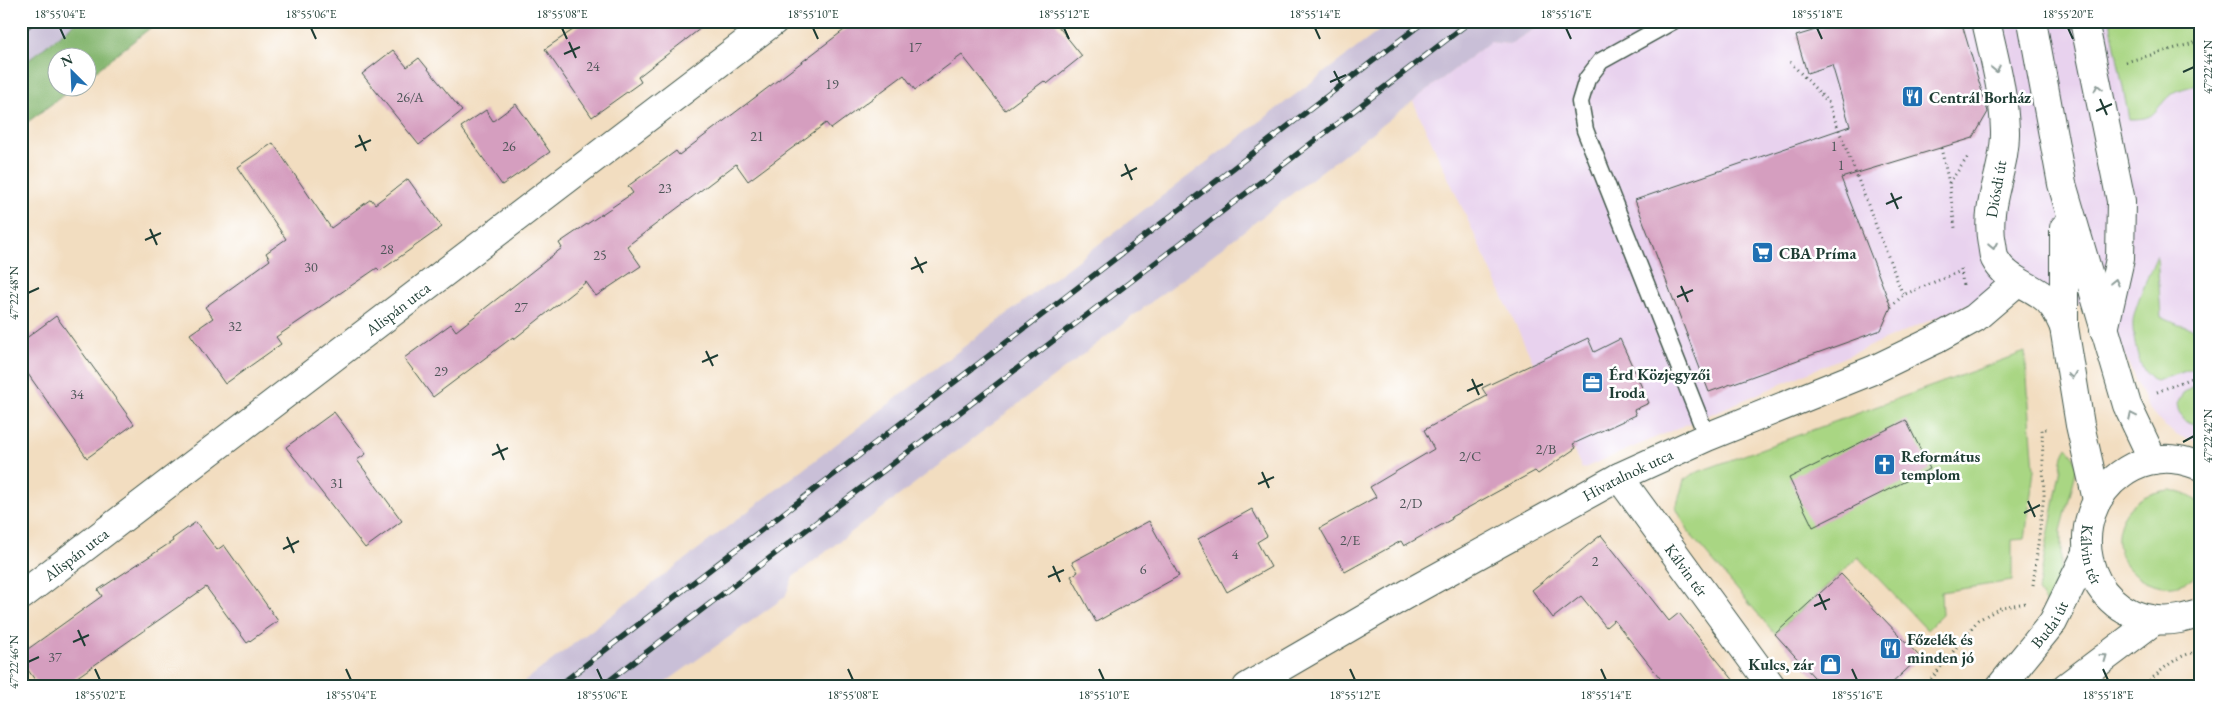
<svg xmlns="http://www.w3.org/2000/svg" width="2222" height="708" viewBox="0 0 2222 708" font-family="'EB Garamond',serif">
	<style>
		.built { fill: #e8d2ee }
		.industrial { fill: #c9bfd7 }
		.green { fill: #a9d683; stroke: #648a5c }
		.forest { fill: #86b771; stroke: #527a52 }
		.building { fill: #d59ebf }
		.lines { fill: none; stroke-linecap: round; stroke-linejoin: round }
		.service-casing { stroke: #3f5549; stroke-width: 19 }
		.minor-casing { stroke: #3f5549; stroke-width: 30 }
		.secondary-casing { stroke: #3f5549; stroke-width: 30 }
		.path { stroke: #3f5549; stroke-width: 3; stroke-dasharray: 1 4; stroke-linecap: butt }
		.service { stroke: #fff; stroke-width: 16 }
		.minor { stroke: #fff; stroke-width: 28 }
		.secondary { stroke: #fff; stroke-width: 28 }
		.rail-casing { stroke: #1f3d34; stroke-width: 5.5 }
		.rail { stroke: #fff; stroke-width: 4; stroke-dasharray: 11; stroke-linecap: butt }
		.oneway { stroke: #8f9e9a }
		.ticks { fill: none; stroke: #1f3d34; stroke-width: 2 }
		.labels { text-anchor: middle; dominant-baseline: central; stroke-width: 5; stroke-linejoin: round; paint-order: stroke }
		.number-label { font-size: 14px; fill: #4c5557 }
		.poi-label { font-size: 16px; font-weight: bold; fill: #1f3d34; stroke: #fff; text-anchor: start }
		.street-label { font-size: 16px; fill: #1f3d34; stroke: #fff }
		.neatline { fill: none; stroke: #1f3d34; stroke-width: 2 }
		.ticks-label { font-size: 12px; text-anchor: middle; fill: #1f3d34 }
	</style>
	<rect width="100%" height="100%" fill="#fff"/>
	<filter id="ink" filterUnits="userSpaceOnUse"><feTurbulence type="fractalNoise" baseFrequency=".02" numOctaves="2"/><feDisplacementMap in="SourceGraphic" scale="10" xChannelSelector="R" yChannelSelector="G"/><feConvolveMatrix kernelMatrix="1 2 1 2 8 2 1 2 1" color-interpolation-filters="sRGB"/></filter>
	<filter id="wash" filterUnits="userSpaceOnUse"><feTurbulence type="fractalNoise" baseFrequency=".0096" numOctaves="4" result="noise"/><feDisplacementMap in="SourceGraphic" scale="20" xChannelSelector="R" yChannelSelector="G"/><feGaussianBlur stdDeviation="1.12" result="paint"/><feColorMatrix in="noise" values="0 0 0 0 0 0 0 0 0 0 0 0 0 0 0 0 0 1.4 0 .05"/><feComposite in="paint" operator="in"/></filter>
	<g filter="url(#wash)">
		<rect width="100%" height="100%" fill="#f2ddc0"/>
		<path class="built" d="M1547,21H2201V442L2178,436L2161,423L2147,406L2113,329L2077,303L2019,297L1966,305L1582,469L1413,101L1490,42L1510,44Z"/>
		<path class="industrial" d="M21,21H78L21,66Z
			M1392,21H1547L1510,44L1490,42L793,577L785,597L659,687H517Z"/>
		<path class="green" d="M2110,21H2198L2201,24V84C2190,87 2176,89 2168,97C2151,114 2156,119 2129,119Z
			M2157,255L2161,317L2179,325L2201,331V366L2156,381C2140,378 2132,337 2133,322C2133,309 2151,269 2157,255Z
			M2025,352L2034,470L2025,539L2012,540V581L1941,592L1942,615L1927,630L1858,557L1775,634L1690,534L1676,508L1684,480L1695,473Z
			M2201,382V425L2186,422L2179,413L2177,404L2183,393Z
			M2067,447L2074,456L2077,468L2061,531V562L2059,583L2047,606L2038,591L2063,456Z
			M2171,490L2188,495L2201,504V571C2191,581 2177,588 2163,586C2100,577 2103,494 2171,490Z"/>
		<path class="forest" d="M78,21H159L88,77V58H58V88H73L21,127V66Z"/>
		<g id="blocks">
			<path class="building" d="M586,21H710L638,77L641,82L592,117L545,49Z
				M856,21H1054L1082,56L1047,84L1044,81L1005,110L962,55L915,90L904,75L831,129L826,123L748,181L736,164L627,246L641,266L596,296L586,282L514,339L513,337L433,397L404,358L451,324L456,331L562,248L559,243L633,193L628,186L676,151L679,155Z
				M1845,21H1914L1916,29L1942,21H1961L1988,112L1973,138L1841,178L1891,307L1881,330L1709,392L1635,200L1850,126L1832,65L1807,73L1796,36Z
				M393,50L407,67L419,58L462,111L419,145L362,74Z
				M516,104L550,152L502,185L461,127L486,110L493,121Z
				M273,143L331,228L371,199L375,204L408,179L442,227L380,271L377,268L276,337L281,344L225,384L190,334L213,318L205,307L270,260L266,253L286,239L237,167Z
				M56,316L134,424L87,458L21,364V342Z
				M1588,338L1594,352L1620,339L1649,403L1634,410L1636,415L1573,444L1576,448L1538,474L1535,471L1451,517L1452,519L1404,546L1401,541L1345,572L1320,528L1376,497L1370,487L1434,449L1424,430L1487,396L1482,388Z
				M334,412L366,454L357,460L402,521L365,548L286,447Z
				M1906,420L1930,469L1813,527L1789,478Z
				M1252,509L1267,536L1257,542L1271,567L1227,592L1198,539Z
				M1149,521L1179,576L1096,622L1071,576L1078,572L1072,562Z
				M196,522L217,550L224,545L278,621L247,643L206,587L63,687H40L21,660V654L102,596L98,590L173,541L172,539Z
				M1601,535L1669,621L1679,613L1739,687H1667L1614,620L1606,627L1581,596L1553,618L1532,590Z
				M1841,574L1920,657L1888,687H1823L1775,634Z"/>
		</g>
	</g>
	<g filter="url(#ink)">
		<use href="#blocks" fill-opacity="0" stroke="#3f5549" stroke-width="1"/>
		<g class="lines">
			<defs>
				<path id="service" d="M1673,21L1601,61L1587,79L1580,102L1585,130L1707,437"/>
				<g id="minor">
					<path d="M1986,21C1994,57 2004,94 2005,131C2006,170 1984,203 1992,244C1993,249 1993,255 1995,259C2005,278 2024,283 2040,294C2053,302 2058,314 2064,327"/>
					<path d="M2084,21L2121,201L2120,259L2104,330"/>
					<path id="s1" d="M1619,477L1772,687"/>
					<path id="s2" d="M21,596L774,21"/>
					<path id="s3" d="M1247,687L1407,594L1619,477L1707,437L1873,370L1935,340L1975,318L2017,282"/>
				</g>
				<g id="secondary">
					<path d="M2032,21L2062,184L2127,405L2153,460"/>
					<path d="M2064,228V327L2080,425L2097,500"/>
					<path id="s4" d="M2201,466C2194,464 2186,461 2179,460C2159,456 2137,462 2121,474C2063,516 2082,612 2156,620C2172,622 2186,618 2201,613"/>
					<path id="s5" d="M2000,687L2053,622L2087,553"/>
					<path d="M2066,687L2155,620"/>
				</g>
			</defs>
			<use href="#service" class="service-casing"/>
			<use href="#minor" class="minor-casing"/>
			<use href="#secondary" class="secondary-casing"/>
			<path class="path" d="M1790,62L1828,102L1903,295
				M2126,62L2201,41
				M1941,148L1949,183L1955,228
				M1949,183L1968,157
				M1961,269L1963,285
				M1891,307L1903,295L1961,271
				M2157,392L2201,374
				M2033,585L2044,495L2042,429H2047
				M1925,687L1978,620L2002,607L2026,603
				M2142,687C2156,676 2183,647 2201,654"/>
			<use href="#service" class="service"/>
			<use href="#minor" class="minor"/>
			<use href="#secondary" class="secondary"/>
			<defs>
				<path id="rail" d="M21,31L34,21
					M557,687L1425,21
					M601,687L1471,21"/>
			</defs>
			<use href="#rail" class="rail-casing"/>
			<use href="#rail" class="rail"/>
		</g>
		<defs><path id="oneway-chevron" d="M-2-3.5L2.5 0L-2 3.5" fill="none" stroke-width="1.6" stroke-linecap="round" stroke-linejoin="round" transform="scale(1.25)"/></defs>
		<g class="oneway">
			<use href="#oneway-chevron" transform="translate(1996 69) rotate(78)"/>
			<use href="#oneway-chevron" transform="translate(2098 88) rotate(-102)"/>
			<use href="#oneway-chevron" transform="translate(1993 246) rotate(79)"/>
			<use href="#oneway-chevron" transform="translate(2115 282) rotate(-77)"/>
			<use href="#oneway-chevron" transform="translate(2072 375) rotate(81)"/>
			<use href="#oneway-chevron" transform="translate(2132 416) rotate(-116)"/>
			<use href="#oneway-chevron" transform="translate(2104 657) rotate(-36)"/>
		</g>
	</g>
	<path class="ticks" d="M60,28L65,39M311,28L316,39M562,28L567,39M813,28L818,39M1064,28L1069,39M1315,28L1320,39M1566,28L1571,39M1817,28L1822,39M2068,28L2073,39M569,42L576,58M564,54L580,47M1334,71L1342,87M2183,72L2194,67M1330,82L1346,75M2100,99L2107,115M2096,111L2112,104M359,135L366,151M355,147L371,140M1125,164L1132,180M1121,176L1137,168M1891,193L1898,209M1886,204L1902,197M150,229L157,245M145,240L161,233M915,257L923,273M911,269L927,262M1681,286L1688,302M28,293L39,288M1677,297L1693,290M706,351L713,366M702,362L718,355M1472,379L1479,395M1467,391L1483,384M2183,442L2194,436M497,444L504,460M492,455L508,448M1262,472L1269,488M1258,484L1274,477M2028,501L2035,517M2024,513L2040,505M287,537L294,553M283,549L299,541M1053,566L1060,582M1048,577L1064,570M1819,594L1826,610M1814,606L1830,599M78,630L85,646M73,642L89,635M28,662L39,657M95,669L100,680M346,669L351,680M597,669L602,680M848,669L853,680M1099,669L1104,680M1350,669L1355,680M1601,669L1606,680M1852,669L1857,680M2103,669L2108,680"/>
	<defs>
		<symbol id="restaurant-square" viewBox="-11 -11 22 22"><rect x="-9" y="-9" width="18" height="18" rx="4" fill="#1f6fb2" stroke="#fff"/><path d="M-5-6h1v4h1v-4h1v4h1v-4h1v5L-1.5 .5V6h-2V.5L-5-1ZM5-6V6H3V1.5H1.5Q1.5-4 5-6Z" fill="#fff"/></symbol>
		<symbol id="supermarket-square" viewBox="-11 -11 22 22"><rect x="-9" y="-9" width="18" height="18" rx="4" fill="#1f6fb2" stroke="#fff"/><path d="M-6-5.5h2.5l.6 2H6L4.5 2H-2.5L-4.4-4H-6ZM-1.5 3.2a1.3 1.3 0 1 0 .1 0ZM3 3.2a1.3 1.3 0 1 0 .1 0Z" fill="#fff"/></symbol>
		<symbol id="office-square" viewBox="-11 -11 22 22"><rect x="-9" y="-9" width="18" height="18" rx="4" fill="#1f6fb2" stroke="#fff"/><path d="M-6-3h4V-5.5h4V-3h4V5H-6ZM-1-4.5V-3h2v-1.5ZM-6 0V1H6V0Z" fill="#fff"/></symbol>
		<symbol id="church-square" viewBox="-11 -11 22 22"><rect x="-9" y="-9" width="18" height="18" rx="4" fill="#1f6fb2" stroke="#fff"/><path d="M-1.2-6h2.4v3.5h3.3v2.4h-3.3V6h-2.4V-.1h-3.3v-2.4h3.3Z" fill="#fff"/></symbol>
		<symbol id="shop-square" viewBox="-11 -11 22 22"><rect x="-9" y="-9" width="18" height="18" rx="4" fill="#1f6fb2" stroke="#fff"/><path d="M-5-2.5h2.3a2.7 3.5 0 0 1 5.4 0H5L5.5 6h-11ZM-1.5-2.5h3a1.5 2.3 0 0 0-3 0Z" fill="#fff"/></symbol>
	</defs>
	<g fill-rule="evenodd">
		<use href="#restaurant-square" x="1900" y="84" width="25" height="25"/>
		<use href="#supermarket-square" x="1750" y="240" width="25" height="25"/>
		<use href="#office-square" x="1580" y="370" width="25" height="25"/>
		<use href="#church-square" x="1872" y="452" width="25" height="25"/>
		<use href="#restaurant-square" x="1878" y="636" width="25" height="25"/>
		<use href="#shop-square" x="1818" y="652" width="25" height="25"/>
	</g>
	<g class="labels">
		<g class="number-label">
			<text x="915" y="47">17</text>
			<text x="593" y="66">24</text>
			<text x="832" y="84">19</text>
			<text x="410" y="97">26/A</text>
			<text x="757" y="136">21</text>
			<text x="509" y="146">26</text>
			<text x="1834" y="146">1</text>
			<text x="1841" y="165">1</text>
			<text x="665" y="188">23</text>
			<text x="387" y="249">28</text>
			<text x="600" y="255">25</text>
			<text x="311" y="267">30</text>
			<text x="521" y="307">27</text>
			<text x="235" y="326">32</text>
			<text x="441" y="371">29</text>
			<text x="77" y="394">34</text>
			<text x="1546" y="449">2/B</text>
			<text x="1470" y="456">2/C</text>
			<text x="337" y="483">31</text>
			<text x="1411" y="503">2/D</text>
			<text x="1350" y="540">2/E</text>
			<text x="1235" y="554">4</text>
			<text x="1595" y="561">2</text>
			<text x="1143" y="569">6</text>
			<text x="55" y="657">37</text>
		</g>
		<g class="poi-label">
			<text x="1929" y="97">Centrál Borház</text>
			<text x="1779" y="253">CBA Príma</text>
			<text x="1609" y="374">Érd Közjegyzői<tspan x="1609" dy="18">Iroda</tspan></text>
			<text x="1901" y="456">Református<tspan x="1901" dy="18">templom</tspan></text>
			<text x="1907" y="639">Főzelék és<tspan x="1907" dy="18">minden jó</tspan></text>
			<text x="1814" y="664" text-anchor="end">Kulcs, zár</text>
		</g>
		<g class="street-label">
			<text transform="translate(1996 189) rotate(-80)">Diósdi út</text>
			<text stroke="none"><textPath href="#s2" startOffset="474">Alispán utca</textPath></text>
			<text stroke="none"><textPath href="#s3" startOffset="436">Hivatalnok utca</textPath></text>
			<text stroke="none"><textPath href="#s4" startOffset="176">Kálvin tér</textPath></text>
			<text stroke="none"><textPath href="#s2" startOffset="69">Alispán utca</textPath></text>
			<text stroke="none"><textPath href="#s1" startOffset="115">Kálvin tér</textPath></text>
			<text stroke="none"><textPath href="#s5" startOffset="80">Budai út</textPath></text>
		</g>
	</g>
	<rect width="2222" height="708" fill="none" stroke="#fff" stroke-width="55"/>
	<g transform="translate(72 72) rotate(336)"><circle r="24" fill="#ffffff" stroke="#a5b1ae"/>
	<path d="M0-4L9 19L0 12L-9 19Z" fill="#1f6fb2"/>
	<text y="-8" font-size="14" font-weight="bold" text-anchor="middle" fill="#1f3d34">N</text>
	</g>
	<rect x="28" y="28" width="2166" height="652" class="neatline"/>
	<g class="ticks-label">
		<text x="60" y="18">18°55'04"E</text>
		<text x="311" y="18">18°55'06"E</text>
		<text x="562" y="18">18°55'08"E</text>
		<text x="813" y="18">18°55'10"E</text>
		<text x="1064" y="18">18°55'12"E</text>
		<text x="1315" y="18">18°55'14"E</text>
		<text x="1566" y="18">18°55'16"E</text>
		<text x="1817" y="18">18°55'18"E</text>
		<text x="2068" y="18">18°55'20"E</text>
		<text transform="translate(2208 67) rotate(-90)" y="4">47°22'44"N</text>
		<text transform="translate(14 293) rotate(-90)" y="4">47°22'48"N</text>
		<text transform="translate(2208 436) rotate(-90)" y="4">47°22'42"N</text>
		<text transform="translate(14 662) rotate(-90)" y="4">47°22'46"N</text>
		<text x="100" y="699">18°55'02"E</text>
		<text x="351" y="699">18°55'04"E</text>
		<text x="602" y="699">18°55'06"E</text>
		<text x="853" y="699">18°55'08"E</text>
		<text x="1104" y="699">18°55'10"E</text>
		<text x="1355" y="699">18°55'12"E</text>
		<text x="1606" y="699">18°55'14"E</text>
		<text x="1857" y="699">18°55'16"E</text>
		<text x="2108" y="699">18°55'18"E</text>
	</g>
</svg>
